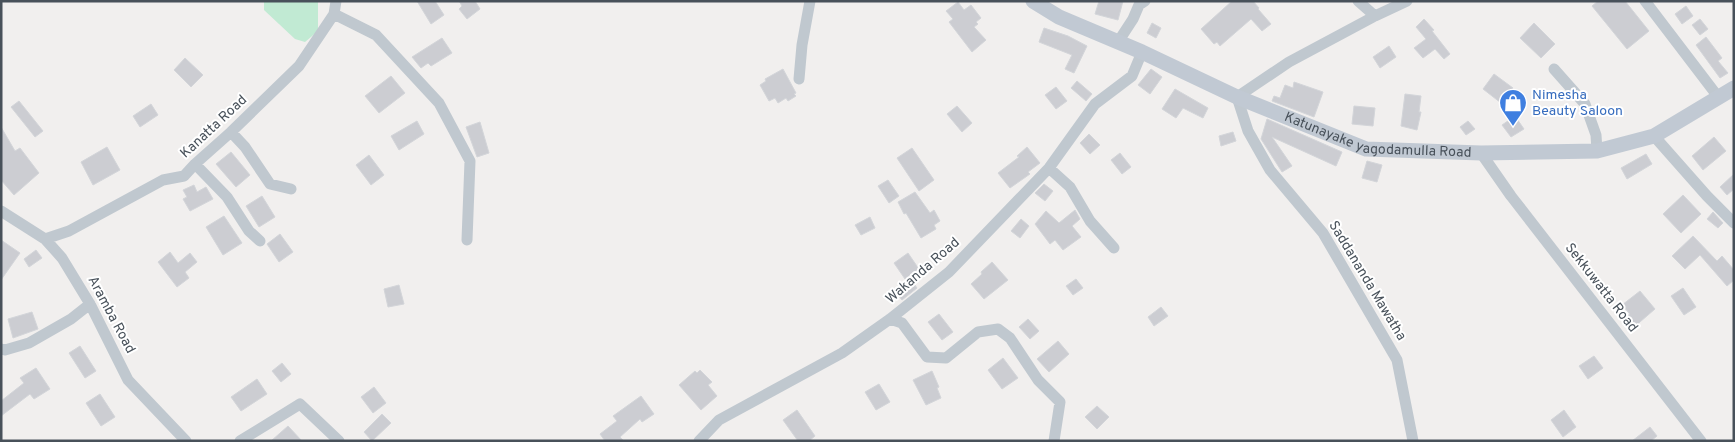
<svg xmlns="http://www.w3.org/2000/svg" width="1735" height="442" viewBox="0 0 1735 442" font-family="Overpass,sans-serif">
	<style>
		.green { fill: #c1ead3 }
		.building { fill: #cccdd2; stroke: #d3d5d9 }
		.lines { fill: none; stroke-linecap: round; stroke-linejoin: round }
		.minor { stroke: #c0c8cf; stroke-width: 11 }
		.secondary { stroke: #c1c9d3; stroke-width: 15 }
		.labels { text-anchor: middle; dominant-baseline: central; stroke-width: 4; stroke-linejoin: round; paint-order: stroke }
		.shop-label { font-size: 14px; fill: #366cbe; stroke: #fff; text-anchor: start }
		.street-label { font-size: 14px; fill: #48515a; stroke: #fff }
	</style>
	<rect width="100%" height="100%" fill="#f1efee"/>
	<path class="green" d="M264,1H318V31L305,42L295,39L264,10Z"/>
	<path class="building" d="M417,1H435L444,15L431,24Z
		M459,1H475L480,9L467,19L459,9L462,6Z
		M1099,1H1123L1118,20L1095,14Z
		M1232,1H1253L1259,8L1258,9L1271,24L1262,31L1251,19L1220,46L1217,42L1214,44L1201,29Z
		M1598,1H1625L1649,31L1627,49L1592,6Z
		M958,2L964,10L971,5L981,18L976,22L978,24L974,27L986,40L972,52L949,22L953,19L946,11Z
		M1686,6L1693,16L1682,24L1675,14Z
		M1424,19L1434,30L1432,31L1450,54L1444,59L1435,49L1423,58L1414,48L1426,39L1416,27Z
		M1700,19L1708,29L1700,35L1692,25Z
		M1152,23L1161,28L1156,38L1147,33Z
		M1534,23L1555,44L1541,58L1520,38Z
		M1044,28L1068,36L1087,46L1074,73L1065,69L1072,55L1039,42Z
		M1706,37L1722,58L1718,61L1728,73L1720,78L1696,45Z
		M442,38L452,53L431,66L428,63L421,68L412,57Z
		M1389,46L1396,57L1380,68L1373,57Z
		M185,58L203,75L191,87L174,70Z
		M783,69L796,93L794,94L796,96L788,101L786,98L778,103L775,98L769,101L760,85L766,81L765,79Z
		M1151,69L1162,77L1150,94L1138,85Z
		M1494,74L1513,88L1501,103L1483,89Z
		M391,76L405,93L379,113L365,96Z
		M1077,81L1092,94L1086,101L1071,88Z
		M1294,82L1323,92L1314,117L1272,101L1274,96L1280,98L1285,85L1293,88Z
		M1056,87L1067,101L1056,109L1045,95Z
		M1175,89L1208,108L1203,118L1183,108L1176,118L1162,109Z
		M1405,94L1421,96L1419,112H1421L1417,130L1401,126Z
		M19,101L43,131L35,137L11,107Z
		M151,104L158,115L140,127L133,116Z
		M957,106L972,123L962,132L947,114Z
		M1354,106L1375,108L1373,126L1352,124Z
		M1515,116L1524,129L1511,137L1502,125Z
		M1267,119L1342,152L1336,166L1272,137L1292,166L1282,172L1261,139Z
		M417,121L424,134L399,150L391,136Z
		M1468,121L1475,129L1466,135L1460,127Z
		M480,122L489,153L477,157L466,127Z
		M1,127L15,151L20,148L39,173L14,195L1,180Z
		M1233,132L1236,141L1221,146L1219,136Z
		M1089,134L1100,145L1090,154L1080,143Z
		M1714,137L1726,151L1703,170L1692,156Z
		M107,147L120,170L93,185L81,162Z
		M1027,147L1040,163L1028,172L1030,174L1010,188L998,173L1019,157L1017,156Z
		M912,148L934,180L919,191L897,158Z
		M231,152L250,175L236,187L216,164Z
		M1120,153L1131,167L1122,174L1111,160Z
		M1646,154L1652,164L1627,179L1621,168Z
		M369,155L384,175L371,185L356,165Z
		M1367,161L1382,165L1377,182L1362,178Z
		M1734,174V189L1727,195L1720,187Z
		M888,180L899,196L889,203L878,186Z
		M1044,184L1053,191L1045,201L1035,193Z
		M194,185L197,192L206,187L213,199L190,211L183,199L187,197L183,190Z
		M915,192L930,213L934,210L940,221L934,225L936,229L921,238L906,213L904,214L898,202Z
		M1683,195L1701,214L1681,233L1663,214Z
		M262,196L275,217L259,227L246,206Z
		M1075,210L1080,219L1072,226L1081,237L1063,250L1055,240L1050,244L1035,224L1046,211L1059,223Z
		M1713,212L1723,223L1718,228L1707,219Z
		M224,216L242,243L223,255L206,227Z
		M870,217L875,228L861,235L855,225Z
		M1021,219L1029,226L1020,238L1011,231Z
		M280,234L293,252L279,262L267,244Z
		M1693,236L1717,261L1722,256L1734,270V280L1727,286L1700,255L1685,269L1672,256Z
		M1,240L20,253L1,280Z
		M36,250L42,258L29,267L24,259Z
		M170,252L178,263L190,253L197,262L185,272L189,278L177,287L158,262Z
		M908,253L919,269L905,279L894,263Z
		M992,262L1008,280L984,299L971,284L982,274L981,272Z
		M1076,279L1083,288L1073,295L1066,286Z
		M912,281L917,288L902,300L896,293Z
		M399,285L404,304L388,307L384,289Z
		M1683,288L1696,307L1684,315L1671,296Z
		M1640,291L1655,309L1633,328L1625,318L1630,314L1622,305Z
		M1161,307L1168,316L1154,326L1148,317Z
		M32,312L38,329L13,338L8,319Z
		M939,314L953,332L942,340L928,322Z
		M1028,319L1039,331L1030,339L1019,327Z
		M1058,341L1069,354L1049,372L1037,359Z
		M80,346L96,371L85,378L69,353Z
		M1594,356L1603,368L1588,379L1579,366Z
		M1003,358L1018,378L1002,389L988,370Z
		M282,363L291,374L281,382L272,371Z
		M36,368L50,389L34,399L30,394L1,416V401L24,383L20,378Z
		M700,370L712,382L708,385L717,396L701,410L679,385L695,371L697,373Z
		M932,371L939,387L937,388L941,398L926,405L913,380Z
		M257,379L267,394L241,411L231,397Z
		M879,384L890,402L876,410L865,392Z
		M374,387L386,403L373,413L361,397Z
		M100,394L115,417L101,426L86,403Z
		M641,396L654,414L642,422L640,419L620,437L624,441H605L600,434L617,421L613,416Z
		M1097,406L1109,417L1097,429L1085,417Z
		M797,410L815,436L809,441H798L783,420Z
		M1564,410L1576,427L1563,437L1551,420Z
		M382,414L391,423L372,441L364,432Z
		M288,426L302,441H271Z
		M1650,427L1657,436L1651,441H1632Z"/>
	<g class="lines">
		<path class="minor" d="M1358,1L1375,16
			M1407,1L1375,16L1289,62L1237,97L1248,131L1270,170L1323,233L1397,360L1413,441
			M1645,1L1719,98
			M334,14L376,35L439,103L470,161L467,240
			M1118,42L1133,19L1139,5L1145,1
			M1554,69L1585,104L1596,135L1597,151
			M799,79L802,45L810,1
			M231,132L245,147L270,184L291,189
			M1654,136L1707,196L1734,223
			M1481,153L1511,196L1701,441
			M195,164L227,197L249,231L260,241
			M1049,168L1070,187L1090,221L1114,248
			M1,211L45,239L62,258L90,304L128,380L186,441
			M45,239L69,231L163,180L184,176L195,164L231,132L299,66L334,14L336,1
			M890,319L902,323L927,357L946,358L978,332L998,329L1010,338L1038,380L1060,402L1054,441
			M1,349L5,350L29,343L71,319L90,304
			M240,441L300,404L339,441
			M699,441L719,420L842,353L890,319L949,272L1049,168L1095,104L1132,76L1142,52"/>
		<path class="secondary" id="s1" d="M1033,1L1059,17L1142,52L1237,97L1366,149L1481,153L1597,151L1654,136L1734,88"/>
	</g>
	<defs>
		<symbol id="shop-pin" viewBox="-11 -11 22 30"><path d="M0 17L-7.5 6A9.5 9.5 0 1 1 7.5 6Z" fill="#3f7fe0" stroke="#fff"/><path d="M-5-2.5h2.3a2.7 3.5 0 0 1 5.4 0H5L5.5 6h-11ZM-1.5-2.5h3a1.5 2.3 0 0 0-3 0Z" fill="#fff"/></symbol>
	</defs>
	<g fill-rule="evenodd">
		<use href="#shop-pin" x="1497" y="87" width="32" height="43"/>
	</g>
	<g class="labels">
		<g class="shop-label">
			<text x="1532" y="95">Nimesha<tspan x="1532" dy="16">Beauty Saloon</tspan></text>
		</g>
		<g class="street-label">
			<text transform="translate(214 127) rotate(-43)">Kanatta Road</text>
			<text stroke="none"><textPath href="#s1" startOffset="374">Katunayake yagodamulla Road</textPath></text>
			<text transform="translate(923 271) rotate(-41)">Wakanda Road</text>
			<text transform="translate(1367 281) rotate(59)">Saddananda Mawatha</text>
			<text transform="translate(1601 288) rotate(52)">Sekkuwatta Road</text>
			<text transform="translate(111 315) rotate(62)">Aramba Road</text>
		</g>
	</g>
	<rect width="1735" height="442" fill="none" stroke="#48515a" stroke-width="5"/>
</svg>
